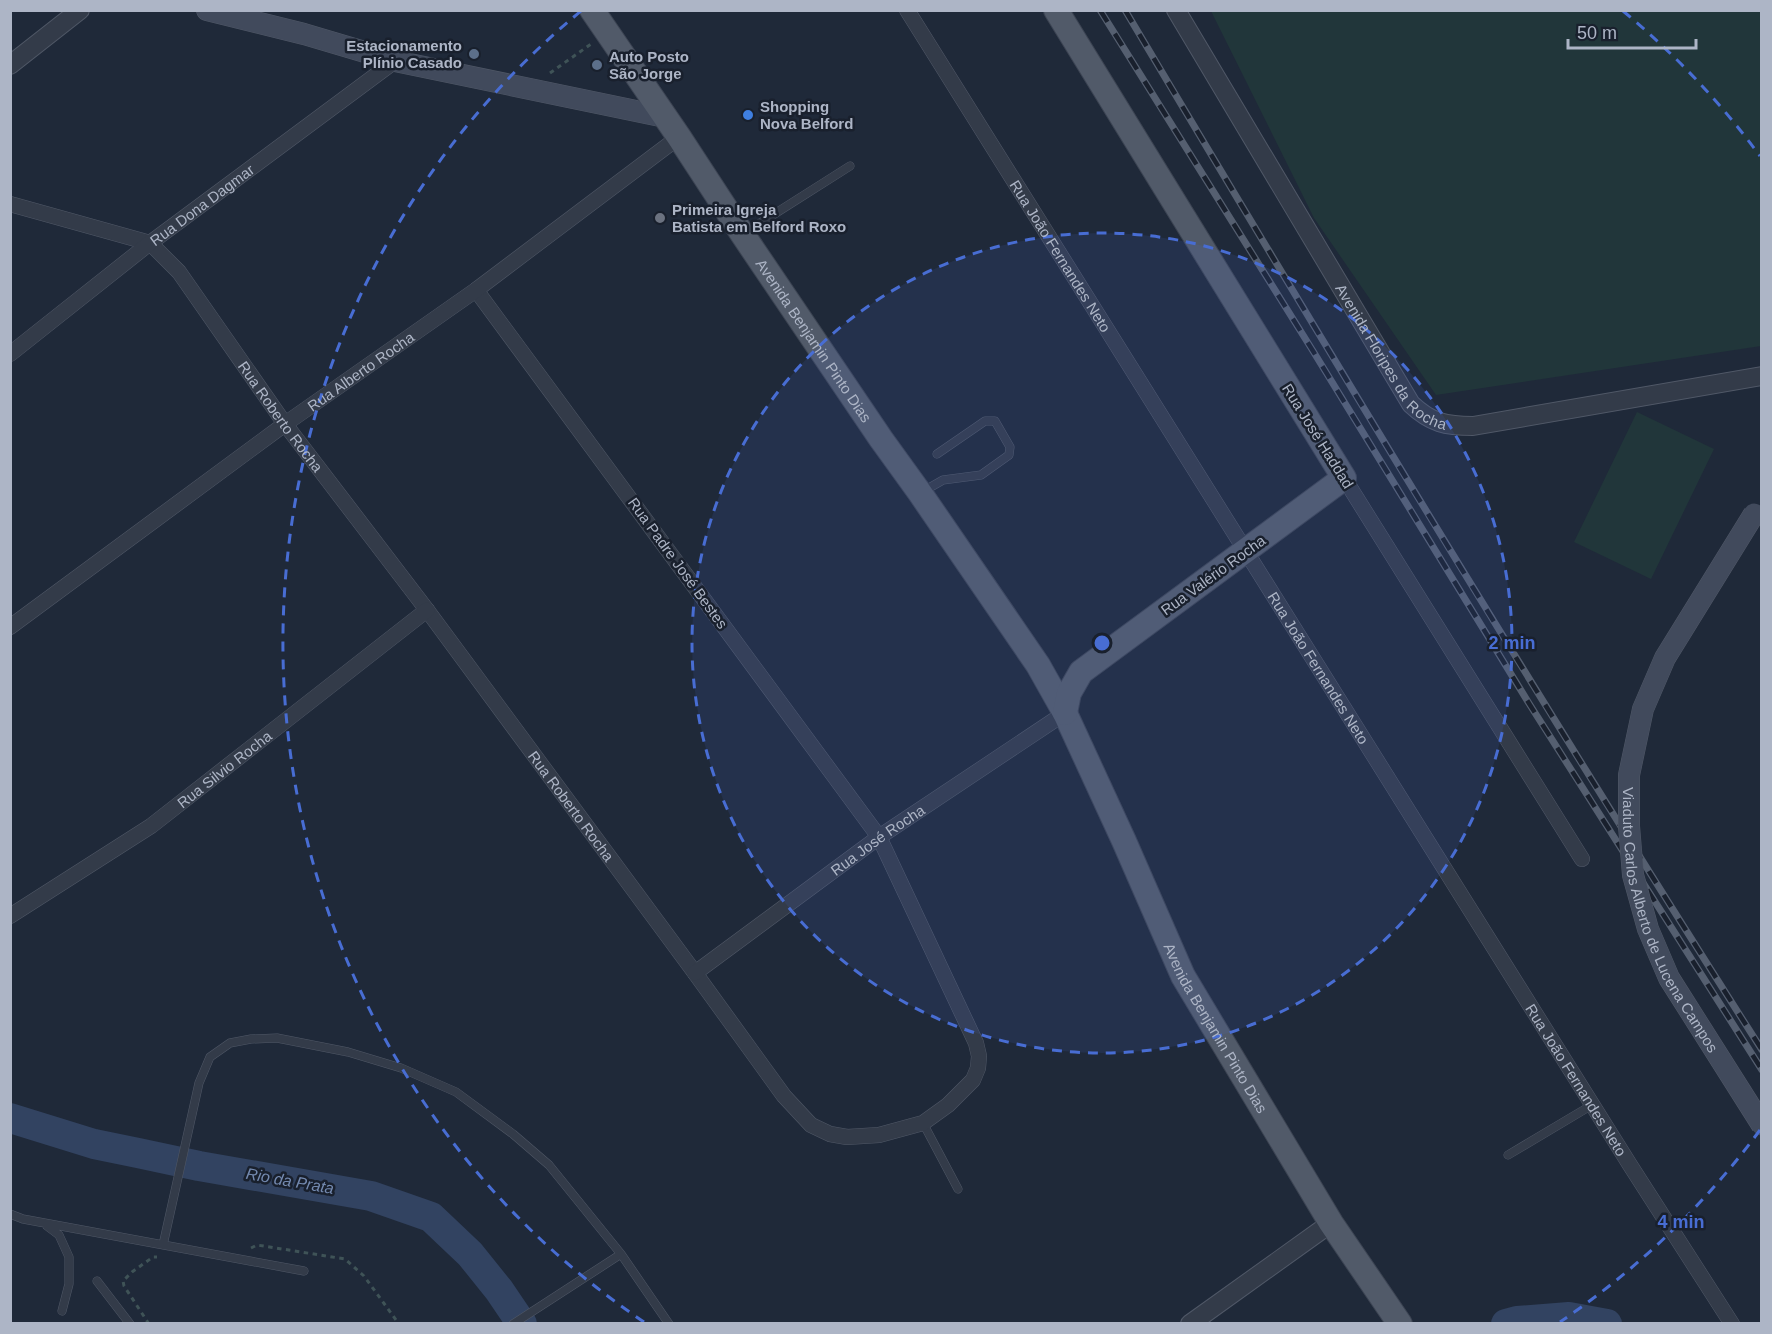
<svg xmlns="http://www.w3.org/2000/svg" width="1772" height="1334" viewBox="0 0 1772 1334" font-family="Helvetica,sans-serif">
	<style>
		.green { fill: #21363a }
		.lines { fill: none; stroke-linecap: round; stroke-linejoin: round }
		.river { stroke: #324361; stroke-width: 30 }
		.service-casing { stroke: #505867; stroke-width: 9 }
		.minor-casing { stroke: #505867; stroke-width: 16 }
		.tertiary-casing { stroke: #505867; stroke-width: 20 }
		.secondary-casing { stroke: #505867; stroke-width: 22 }
		.primary-casing { stroke: #3c4453; stroke-width: 26 }
		.path { stroke: #3f5357; stroke-width: 3; stroke-dasharray: 4.5 4.5; stroke-linecap: butt }
		.service { stroke: #333b49; stroke-width: 8 }
		.minor { stroke: #333b49; stroke-width: 15 }
		.tertiary { stroke: #333b49; stroke-width: 18 }
		.secondary { stroke: #414a5c; stroke-width: 21 }
		.primary { stroke: #515a69; stroke-width: 24 }
		.rail-casing { stroke: #555f70; stroke-width: 7 }
		.rail { stroke: #19202d; stroke-width: 4.5; stroke-dasharray: 14; stroke-linecap: butt }
		.secondary-bridge-casing { stroke: #505867; stroke-width: 22; stroke-linecap: butt }
		.secondary-bridge { stroke: #414a5c; stroke-width: 21 }
		.ring { fill: none; stroke: #486dd3; stroke-width: 3; stroke-dasharray: 10 8 }
		.service-dot { fill: #5c6f8a; stroke: #19202d; stroke-width: 2 }
		.shop-dot { fill: #3f7fe0; stroke: #19202d; stroke-width: 2 }
		.worship-dot { fill: #6b7280; stroke: #19202d; stroke-width: 2 }
		.labels { text-anchor: middle; dominant-baseline: central; stroke-width: 5; stroke-linejoin: round; paint-order: stroke }
		.poi-label { font-size: 15px; font-weight: bold; fill: #adb5c6; stroke: #19202d; text-anchor: start }
		.street-label { font-size: 15px; fill: #adb5c6; stroke: #19202d }
		.water-label { font-size: 16px; font-style: italic; fill: #748ab0; stroke: #19202d }
		.centre { fill: #486dd3; stroke: #19202d; stroke-width: 3 }
		.ring-label { font-size: 18px; text-anchor: middle; font-weight: bold; fill: #486dd3; stroke: #19202d; stroke-width: 5; stroke-linejoin: round; paint-order: stroke }
	</style>
	<rect width="100%" height="100%" fill="#1f2939"/>
	<path class="green" d="M1211,11H1761V346L1436,395L1314,218Z
		M1637,412L1714,449L1651,579L1574,542Z"/>
	<g class="lines">
		<path class="river" d="M10,1118L94,1144L138,1153L199,1166L371,1196L431,1217L470,1254L499,1290L522,1324
			M1506,1324L1517,1321L1569,1317L1607,1324"/>
		<defs>
			<path id="service" d="M746,232L850,166
				M922,492L943,480L981,475L1009,455L1010,447L995,421H985L937,454
				M923,1123L958,1189
				M1508,1155L1592,1105
				M10,1214L23,1219L304,1271
				M47,1226L59,1235L69,1257V1284L62,1311
				M163,1245L199,1083L210,1057L230,1043L251,1039L277,1038L348,1052L401,1068L456,1092L513,1134L549,1165L621,1254L669,1324
				M97,1281L130,1324
				M513,1324L621,1254"/>
			<g id="minor">
				<path id="s1" d="M907,10L1630,1165L1732,1324"/>
				<path id="s2" d="M10,204L150,243L179,272L285,424L427,610L695,973L784,1096L811,1125L830,1134L847,1137L879,1135L923,1123L948,1105L973,1080L978,1068L979,1056L976,1043L879,837L476,290"/>
				<path id="s3" d="M10,354L150,243L395,61"/>
				<path d="M1344,478L1582,859"/>
				<path id="s4" d="M10,627L285,424L476,290L679,137"/>
				<path id="s5" d="M10,916L151,826L427,610"/>
				<path id="s6" d="M695,973L879,837L1065,713"/>
			</g>
			<g id="tertiary">
				<path id="s7" d="M1176,10L1411,404C1431,423 1446,426 1473,426L1762,376"/>
				<path d="M10,65L80,10"/>
				<path d="M1190,1324L1331,1223"/>
			</g>
			<path id="secondary" d="M207,10L304,34L395,61L665,117"/>
			<g id="primary">
				<path id="s8" d="M592,10L679,137L743,235L881,439L920,493L1038,665L1065,713L1124,841L1183,976L1331,1223L1400,1324"/>
				<path d="M1056,10L1344,478L1081,672L1069,693L1065,713"/>
			</g>
		</defs>
		<use href="#service" class="service-casing"/>
		<use href="#minor" class="minor-casing"/>
		<use href="#tertiary" class="tertiary-casing"/>
		<use href="#secondary" class="secondary-casing"/>
		<use href="#primary" class="primary-casing"/>
		<path class="path" d="M550,73L591,44
			M251,1248L257,1245L345,1259L364,1276L399,1324
			M149,1324L124,1286L123,1281L132,1272L153,1257H157"/>
		<use href="#service" class="service"/>
		<use href="#minor" class="minor"/>
		<use href="#tertiary" class="tertiary"/>
		<use href="#secondary" class="secondary"/>
		<use href="#primary" class="primary"/>
		<defs>
			<path id="rail" d="M1100,10L1313,351L1530,705L1762,1070
				M1125,10C1333,360 1543,707 1762,1050"/>
		</defs>
		<use href="#rail" class="rail-casing"/>
		<use href="#rail" class="rail"/>
		<defs>
			<g id="secondary-bridge">
				<path id="s9" d="M1754,514L1665,658L1643,709L1629,775V826L1633,875L1648,929L1669,978L1762,1125"/>
			</g>
		</defs>
		<use href="#secondary-bridge" class="secondary-bridge-casing"/>
		<use href="#secondary-bridge" class="secondary-bridge"/>
	</g>
	<circle cx="1102" cy="643" r="410" fill="#486dd3" fill-opacity=".12"/>
	<g class="ring">
		<circle cx="1102" cy="643" r="410"/>
		<path d="M1760 1130A819 819 0 0 1 1560 1322M644 1322A819 819 0 0 1 581 11M1623 11A819 819 0 0 1 1760 156"/>
	</g>
	<g class="service-dot">
		<circle cx="474" cy="54" r="6"/>
		<circle cx="597" cy="65" r="6"/>
	</g>
	<circle class="shop-dot" cx="748" cy="115" r="6"/>
	<circle class="worship-dot" cx="660" cy="218" r="6"/>
	<g class="labels">
		<g class="poi-label">
			<text x="462" y="45" text-anchor="end">Estacionamento<tspan x="462" dy="17">Plínio Casado</tspan></text>
			<text x="609" y="56">Auto Posto<tspan x="609" dy="17">São Jorge</tspan></text>
			<text x="760" y="106">Shopping<tspan x="760" dy="17">Nova Belford</tspan></text>
			<text x="672" y="209">Primeira Igreja<tspan x="672" dy="17">Batista em Belford Roxo</tspan></text>
		</g>
		<g class="street-label">
			<text stroke="none"><textPath href="#s3" startOffset="243">Rua Dona Dagmar</textPath></text>
			<text stroke="none"><textPath href="#s1" startOffset="290">Rua João Fernandes Neto</textPath></text>
			<text stroke="none"><textPath href="#s8" startOffset="398">Avenida Benjamin Pinto Dias</textPath></text>
			<text stroke="none"><textPath href="#s7" startOffset="410">Avenida Floripes da Rocha</textPath></text>
			<text stroke="none"><textPath href="#s4" startOffset="434">Rua Alberto Rocha</textPath></text>
			<text stroke="none"><textPath href="#s2" startOffset="363">Rua Roberto Rocha</textPath></text>
			<text transform="translate(1318 436) rotate(58)">Rua José Haddad</text>
			<text transform="translate(678 563) rotate(54)">Rua Padre José Bestes</text>
			<text transform="translate(1213 575) rotate(-36)">Rua Valério Rocha</text>
			<text stroke="none"><textPath href="#s1" startOffset="776">Rua João Fernandes Neto</textPath></text>
			<text stroke="none"><textPath href="#s5" startOffset="260">Rua Silvio Rocha</textPath></text>
			<text stroke="none"><textPath href="#s2" startOffset="849">Rua Roberto Rocha</textPath></text>
			<text stroke="none"><textPath href="#s6" startOffset="226">Rua José Rocha</textPath></text>
			<text stroke="none"><textPath href="#s9" startOffset="446">Viaduto Carlos Alberto de Lucena Campos</textPath></text>
			<text stroke="none"><textPath href="#s8" startOffset="1197">Avenida Benjamin Pinto Dias</textPath></text>
			<text stroke="none"><textPath href="#s1" startOffset="1262">Rua João Fernandes Neto</textPath></text>
		</g>
		<g class="water-label">
			<text transform="translate(290 1181) rotate(10)">Rio da Prata</text>
		</g>
	</g>
	<circle cx="1102" cy="643" r="9" class="centre"/>
	<g class="ring-label">
		<text x="1512" y="649">2 min</text>
		<text x="1681" y="1228">4 min</text>
	</g>
	<rect width="1772" height="1334" fill="none" stroke="#adb5c6" stroke-width="24"/>
	<path d="M1568 39v9h128v-9" fill="none" stroke="#adb5c6" stroke-width="3"/>
	<text x="1577" y="39" font-size="18" fill="#adb5c6" stroke="#19202d" stroke-width="4.5" paint-order="stroke">50 m</text>
</svg>
